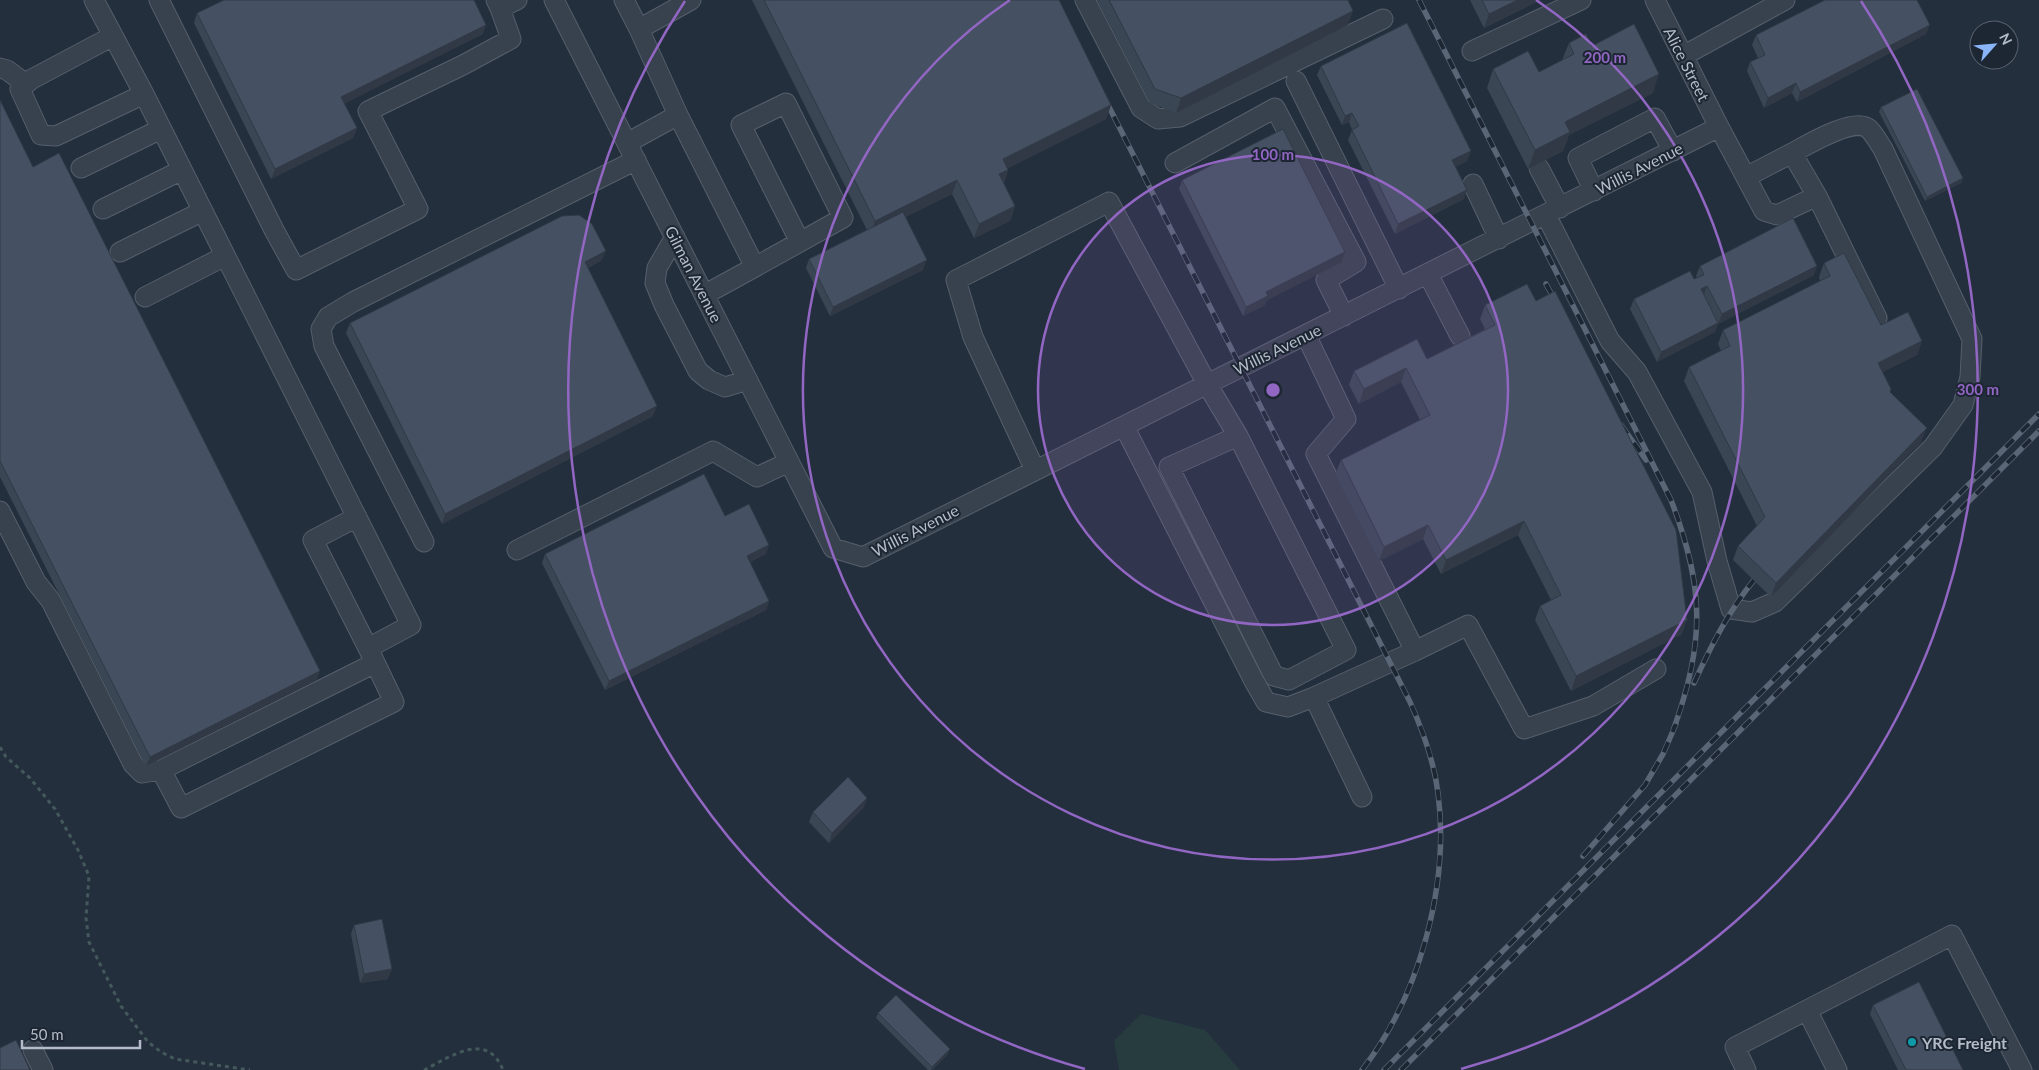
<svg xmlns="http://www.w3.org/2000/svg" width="2039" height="1070" viewBox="0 0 2039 1070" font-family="Lato,sans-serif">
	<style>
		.green { fill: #263c3f }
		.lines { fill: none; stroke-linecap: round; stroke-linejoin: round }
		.minor-casing { stroke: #565f6c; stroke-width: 21 }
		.path { stroke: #44595c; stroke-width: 3; stroke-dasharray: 4 4; stroke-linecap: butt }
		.minor { stroke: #38414e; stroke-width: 19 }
		.rail-casing { stroke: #5a6575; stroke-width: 5.5 }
		.rail { stroke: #1d2633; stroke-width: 4; stroke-dasharray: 11; stroke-linecap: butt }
		.wall { fill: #3b4654 }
		.shaded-wall { fill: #303945 }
		.building { fill: #455162; stroke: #303945 }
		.ring { fill: none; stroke: #9266c3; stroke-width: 2.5 }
		.culture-dot { fill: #0f9aa8; stroke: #1d2633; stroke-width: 2 }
		.labels { text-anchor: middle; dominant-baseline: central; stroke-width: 4; stroke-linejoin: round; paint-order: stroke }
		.street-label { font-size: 16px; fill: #b4bcc9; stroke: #1d2633 }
		.poi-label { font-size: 16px; font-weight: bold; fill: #b4bcc9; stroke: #1d2633; text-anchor: start }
		.centre { fill: #9266c3; stroke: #1d2633; stroke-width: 2.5 }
		.ring-label { font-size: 15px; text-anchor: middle; font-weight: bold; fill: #9266c3; stroke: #1d2633; stroke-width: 4; stroke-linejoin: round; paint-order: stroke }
	</style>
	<rect width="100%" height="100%" fill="#242f3e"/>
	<path class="green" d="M1141,1014L1205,1030L1240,1070H1119L1114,1041Z"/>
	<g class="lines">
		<defs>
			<path id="minor" d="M94,0L144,94L411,625L368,648L394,702L181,808L161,770L375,663
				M159,0L274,230L296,270L418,209L368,111L463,65L511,39L500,8
				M496,0L500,8L517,0
				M554,0L833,548L863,557L1719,127
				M624,0L639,29L691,0
				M1085,0L1141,108L1158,119L1180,117L1383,19
				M1655,0L1719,127L1764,211L1777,215L1817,196L1877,318
				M113,36L32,79L20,89L41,135L56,136L144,94
				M1472,51L1581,0
				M1683,56L1785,0
				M0,68L7,70L26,84
				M1296,81L1399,289
				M678,115L755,267L704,295
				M627,143L678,115L639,29
				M1175,163L1275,108L1356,262L1326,280L1344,316
				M81,168L161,129
				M1539,168L1560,208
				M1746,177L1792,153L1817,196
				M1473,184L1499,239
				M1594,191L1578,158L1655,118L1673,151
				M103,209L182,170
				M1546,215L1610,341L1637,372L1702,492L1717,561L1731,609L1752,612L1775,602L1933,447L1963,405L1970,377L1972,339L1883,149C1879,143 1874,134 1869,129C1855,116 1807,145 1792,153
				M675,237L657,268L655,283L664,305L698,371L709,380L725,387L748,380
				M120,252L203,211
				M755,267L843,218L786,103L741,125L800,242
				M1428,274L1460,336
				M145,297L225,256
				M1306,335L1346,419L1316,454L1415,651L1468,625L1524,729L1593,706L1656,669
				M1124,426L1254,681L1266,702L1288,707L1314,697
				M1035,470L973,337L956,280L1109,202L1207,384L1238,436L1346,650L1289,680L1274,676L1169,467L1238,436
				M0,511L36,582L51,601L133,764L142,773L161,770
				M357,517L313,540L368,648
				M424,542L324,346L321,329L328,317L353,302L636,160
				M517,550L713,451L757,477L789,462
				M1362,797L1314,697L1415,651
				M33,1050L43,1070
				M1746,1070L1735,1047L1807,1010
				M1837,1070L1807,1010L1952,935L2022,1070"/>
		</defs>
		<use href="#minor" class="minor-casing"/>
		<path class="path" d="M0,747L6,757L30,778L55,809L78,850L89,876L86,918L89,942L121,1006L148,1042L161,1052L175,1059L250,1070
			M424,1070C450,1057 487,1030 503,1070"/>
		<use href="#minor" class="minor"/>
		<defs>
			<path id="rail" d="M1419,0L1671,500C1705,589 1705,641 1673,731
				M1104,97L1410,702C1423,731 1434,761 1438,793C1450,885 1419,997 1362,1070
				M1546,284L1558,306
				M1621,425L1646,460
				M1694,683C1711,646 1728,612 1754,580
				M1583,856L1645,785L1663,754L1676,724
				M1384,1070L2039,414
				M1401,1070L2039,431"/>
		</defs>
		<use href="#rail" class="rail-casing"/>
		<use href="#rail" class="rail"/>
	</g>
	<path class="wall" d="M752,0H1059L1111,105L1106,119L1008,168V170L1004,183L1015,206L1010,221L974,238L952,194L905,217L923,270L830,316L806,268L809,259L867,230Z
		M1097,0H1348V25L1176,113L1150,103Z
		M1470,0H1541L1484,28Z
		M197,13L483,34L344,103L357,128L353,138L271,179L194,23Z
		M1926,34L1797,102L1792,93L1764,108L1747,71L1750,62L1758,58L1752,45L1756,35Z
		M1569,43L1592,46L1653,93L1569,135L1563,151L1528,169L1487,88L1493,69L1539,72L1562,60Z
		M1321,66L1467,161L1455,167L1464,199L1395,234L1348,140L1352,130L1349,122L1342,125L1317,75Z
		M0,100L33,167L317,680L146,766L0,477Z
		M1881,107L1963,178L1961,183L1925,201L1879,112Z
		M1182,180L1345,252L1342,262L1267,300L1265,305L1243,316L1179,189Z
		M602,260L588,268L653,416L442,524L346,333L350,323Z
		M1824,263L1881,325L1922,341L1917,355L1882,372L1890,392L1921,442L1771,597L1733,560L1738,546L1757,526L1684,381L1689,367L1721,351L1718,344L1723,330L1820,281L1819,277Z
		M1700,266L1814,275L1718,324V323L1715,332L1657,362L1630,309L1634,299L1697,278L1696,276Z
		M1485,305L1682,634L1571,691L1535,620L1540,606L1551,600L1518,535L1441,574L1423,539L1379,561L1335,474L1341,460L1420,420L1401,382L1359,404L1349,385L1354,371L1427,359L1485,329L1480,319Z
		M725,516L766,554L750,562L769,601L766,610L605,690L542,563L545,554Z
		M864,807L829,843L809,822L813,812Z
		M354,925L388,979L360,983L351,934Z
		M1873,1005L1963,1070H1898L1870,1014Z
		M878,1013L948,1054L932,1070H928L876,1018Z"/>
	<path class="shaded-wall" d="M1518,0H1541L1484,28L1489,14Z
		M1353,11L1348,25L1176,113L1181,98Z
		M486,25L483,34L338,107L341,97Z
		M1930,25L1926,34L1797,102L1800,92Z
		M1659,74L1653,93L1569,135L1563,151L1528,169L1535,150L1565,122Z
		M1796,83L1792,93L1764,108L1768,98Z
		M1111,105L1106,119L998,173L1003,159Z
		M1352,113L1349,122L1342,125L1345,116Z
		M357,128L353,138L271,179L275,169Z
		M1471,151L1467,161L1449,170L1452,160Z
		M1008,170L1003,184L999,174Z
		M1963,178L1961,183L1925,201L1927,197Z
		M957,180L952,194L870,235L875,221Z
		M1467,190L1464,199L1395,234L1398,224Z
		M1015,206L1010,221L974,238L979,224Z
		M606,251L602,260L581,271L585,262Z
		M1345,252L1342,262L1267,300L1265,305L1243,316L1246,307L1266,292Z
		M927,260L923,270L830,316L833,307Z
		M1817,266L1814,275L1718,324L1722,314Z
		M1707,286L1704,295L1701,289Z
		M1718,323L1715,332L1657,362L1661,352Z
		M1922,341L1917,355L1873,377L1878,363Z
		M1406,368L1401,382L1359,404L1364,389Z
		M657,406L653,416L442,524L445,514Z
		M1927,428L1921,442L1771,597L1776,583Z
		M1524,521L1518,535L1441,574L1446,560Z
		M1428,525L1423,539L1379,561L1384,547Z
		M769,545L766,554L743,566L747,556Z
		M769,601L766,610L605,690L609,681Z
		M1687,620L1682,634L1571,691L1576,676Z
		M320,671L317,680L146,766L150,757Z
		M867,798L864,807L829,843L832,833Z
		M392,969L388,979L360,983L364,974Z
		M950,1049L948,1054L932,1070H931L932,1067Z"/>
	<path class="building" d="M224,0H474L486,25L341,97L357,128L275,169L197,13Z
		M764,0H1059L1111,105L1003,159L1008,170L999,174L1015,206L979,224L957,180L875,221Z
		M1109,0H1348L1353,11L1181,98L1155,89Z
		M1482,0H1518L1489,14Z
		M1825,0H1917L1930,25L1800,92L1796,83L1768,98L1750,62L1765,55L1756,35Z
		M1407,23L1471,151L1452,160L1467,190L1398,224L1352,130L1359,126L1352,113L1345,116L1321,66Z
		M1634,24L1659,74L1565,122L1570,132L1535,150L1493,69L1528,51L1539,72L1574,54L1569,43L1586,34L1592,46Z
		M1917,89L1963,178L1927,197L1881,107Z
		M0,100L33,167L59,153L320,671L150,757L0,461Z
		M1283,129L1345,252L1266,292L1268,296L1246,307L1182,180Z
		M903,212L927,260L833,307L809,259Z
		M579,215L592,224L606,251L585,262L657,406L445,514L350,323L562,216Z
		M1793,218L1817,266L1722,314L1707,286L1701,289L1718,323L1661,352L1634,299L1690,271L1694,279L1704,275L1700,266Z
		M1844,253L1881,325L1908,312L1922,341L1878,363L1891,389L1890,392L1927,428L1776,583L1738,546L1765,517L1689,367L1730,346L1723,330L1830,276L1824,263Z
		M1527,284L1536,301L1555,291L1676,530L1687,620L1576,676L1540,606L1561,595L1524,521L1446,560L1428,525L1384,547L1341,460L1430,415L1406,368L1364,389L1354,371L1417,339L1427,359L1495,325L1485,305Z
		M704,474L725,516L749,504L769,545L747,556L769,601L609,681L545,554Z
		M848,777L867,798L832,833L813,812Z
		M382,919L392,969L364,974L354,925Z
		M1919,982L1963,1070H1906L1873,1005Z
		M896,995L950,1049L932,1067L878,1013Z
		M16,1040L30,1070H0V1048Z"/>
	<circle cx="1273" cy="390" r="235" fill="#9266c3" fill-opacity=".12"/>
	<g class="ring">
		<circle cx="1273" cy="390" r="235"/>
		<path d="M1536 0A470 470 0 1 1 1010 0"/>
		<path d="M1085 1069A705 705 0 0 1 685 1M1861 1A705 705 0 0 1 1461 1069"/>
	</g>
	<circle class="culture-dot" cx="1912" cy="1042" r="5"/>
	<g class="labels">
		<g class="street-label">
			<text transform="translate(1687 64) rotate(63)">Alice Street</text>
			<text transform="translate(1639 168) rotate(-27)">Willis Avenue</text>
			<text transform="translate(694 274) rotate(63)">Gilman Avenue</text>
			<text transform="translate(1277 349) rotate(-26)">Willis Avenue</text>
			<text transform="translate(915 530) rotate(-27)">Willis Avenue</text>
		</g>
		<g class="poi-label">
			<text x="1922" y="1042">YRC Freight</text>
		</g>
	</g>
	<circle cx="1273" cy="390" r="8" class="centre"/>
	<g class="ring-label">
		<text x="1605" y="63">200 m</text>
		<text x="1273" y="160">100 m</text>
		<text x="1978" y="395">300 m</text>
	</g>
	<g transform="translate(1994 45) rotate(63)"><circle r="24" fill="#1d2633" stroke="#59626f"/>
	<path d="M0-4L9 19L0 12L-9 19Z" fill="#8ab4f8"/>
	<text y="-8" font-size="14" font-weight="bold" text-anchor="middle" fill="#b4bcc9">N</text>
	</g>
	<path d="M22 1040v8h118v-8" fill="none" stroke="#b4bcc9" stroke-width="2.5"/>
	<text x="30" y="1040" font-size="15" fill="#b4bcc9" stroke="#1d2633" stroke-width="4" paint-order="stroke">50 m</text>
</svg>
